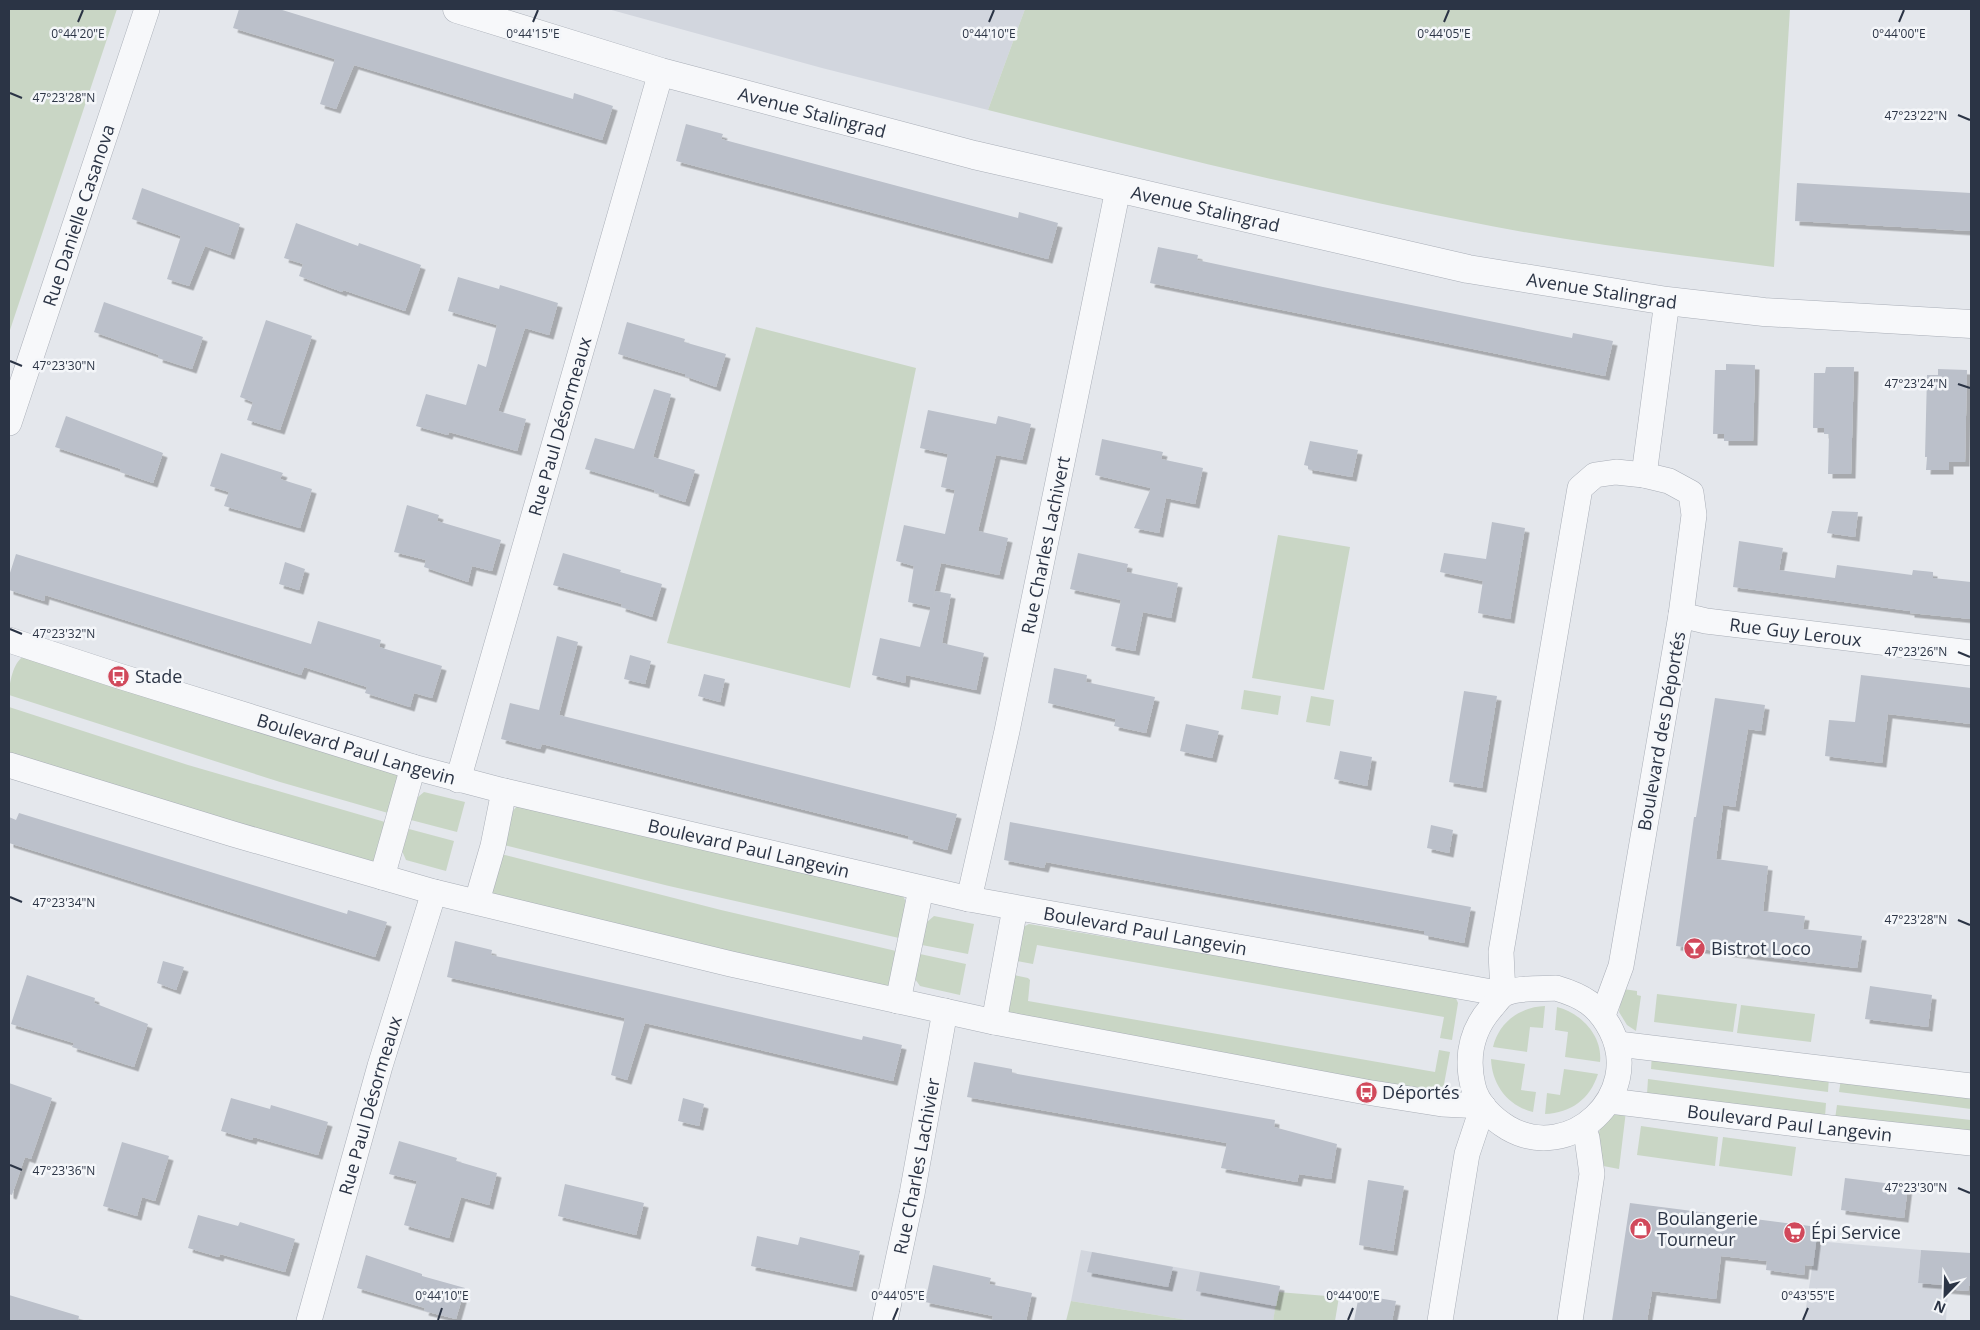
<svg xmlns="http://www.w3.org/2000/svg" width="1980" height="1330" viewBox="0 0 1980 1330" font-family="'Open Sans',sans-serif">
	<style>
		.built { fill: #d2d6de }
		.green { fill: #c9d6c5 }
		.building { fill: #bbc0ca; filter: url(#shadow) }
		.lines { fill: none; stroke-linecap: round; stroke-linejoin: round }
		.minor-casing { stroke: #a9aeb7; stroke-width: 26 }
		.tertiary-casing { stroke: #a9aeb7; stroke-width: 29 }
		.minor { stroke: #f7f8fa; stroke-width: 25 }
		.tertiary { stroke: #f7f8fa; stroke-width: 28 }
		.ticks { fill: none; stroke: #2b3445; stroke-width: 2 }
		.labels { text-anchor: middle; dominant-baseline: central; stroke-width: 5; stroke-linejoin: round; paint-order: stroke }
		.street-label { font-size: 18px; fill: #2b3445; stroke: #f4f6f9 }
		.poi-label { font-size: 18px; fill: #2b3445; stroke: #f4f6f9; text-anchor: start }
		.ticks-label { font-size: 12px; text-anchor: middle; fill: #2b3445; stroke: #f4f6f9; stroke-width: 5; stroke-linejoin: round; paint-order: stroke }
	</style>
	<defs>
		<filter id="shadow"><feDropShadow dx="4.5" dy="4.5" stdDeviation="0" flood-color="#0004"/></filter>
	</defs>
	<rect width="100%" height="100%" fill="#e4e7ec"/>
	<path class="built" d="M608,9H1083H1025L988,110L822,68Z
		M1816,1241L1921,1250L1918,1283L1944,1285V1289L1948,1290L1946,1321H1804Z
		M1081,1250L1280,1286L1273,1321H1193L1071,1301Z"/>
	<path class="green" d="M9,9H117L9,333Z
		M1025,9H1790L1774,267C1680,255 1585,244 1491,226C1322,194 1154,151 988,110Z
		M756,327L916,368L850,688L667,643Z
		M1278,535L1350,547L1324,690L1252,678Z
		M24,656L398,774L388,813L280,782L9,695C9,684 13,662 24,656Z
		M1244,690L1281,696L1278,715L1241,709Z
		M1311,696L1334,700L1330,726L1306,722Z
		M9,707L188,765L385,822L374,862L371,863L9,755Z
		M424,792L465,802L457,832L411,820L418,797Z
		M517,806L903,896L906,902L899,938L669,886L504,845L512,812Z
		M409,829L454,841L446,871L406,860L402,851Z
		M501,854L721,910L896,951L889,988L494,899L491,890Z
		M934,916L974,924L968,954L922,945L927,922Z
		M1029,924L1455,996L1458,1003L1452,1040L1440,1038L1444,1017L1037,945L1033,964L1017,961L1023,927Z
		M920,954L966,964L960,995L920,986L915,979Z
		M1014,975L1028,978L1030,980L1028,1001L1435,1072L1439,1050L1450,1052L1442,1095L1006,1019Z
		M1623,989L1637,991V995L1641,996L1636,1031L1627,1025L1619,1012Z
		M1657,994L1737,1004L1733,1032L1654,1022Z
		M1741,1005L1815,1014L1811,1042L1737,1033Z
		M1545,1006L1543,1028L1530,1027L1527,1052L1493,1047C1499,1022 1520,1007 1545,1006Z
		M1557,1007C1581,1013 1603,1036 1600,1062L1565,1057L1568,1032L1555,1030Z
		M1652,1054L1829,1077L1828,1092L1651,1069Z
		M1491,1059L1525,1064L1521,1090L1536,1092L1533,1112C1508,1106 1492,1085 1491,1059Z
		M1564,1069L1598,1074C1590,1099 1571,1113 1545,1114L1547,1093L1560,1095Z
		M1648,1079L1826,1103L1825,1117L1647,1094Z
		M1841,1079L1971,1095V1109L1839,1092Z
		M1837,1105L1971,1120V1135L1835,1119Z
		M1626,1111L1619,1169L1598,1165C1598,1137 1593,1119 1626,1111Z
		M1641,1126L1718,1137L1715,1166L1637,1155Z
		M1723,1137L1796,1147L1792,1176L1719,1166Z
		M1278,1292L1339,1297L1335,1321H1273Z
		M1071,1301L1193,1321H1066Z"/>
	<path class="building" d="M239,9H279L573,99L574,93L613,106L602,140L354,65L336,109L320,104L335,59L233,28Z
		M686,124L723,134L721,139L920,192L1018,218L1019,212L1058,223L1048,259L676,161Z
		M1797,183L1971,193V231L1795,221Z
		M142,188L240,224L230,255L205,246L189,286L167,279L181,236L132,219Z
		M296,223L358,246L359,243L421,265L405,311L343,290L342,292L299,276L303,264L284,258Z
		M1158,247L1198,255L1197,260L1323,287L1572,338L1573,333L1613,341L1605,376L1150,283Z
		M458,277L499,289L500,285L558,303L549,335L525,328L498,411L526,419L517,451L449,432L448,435L416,426L426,394L466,405L478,364L486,367L497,325L448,311Z
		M104,302L203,337L192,369L158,358L159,355L94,332Z
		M266,320L312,336L280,430L247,420L253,402L240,397Z
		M627,322L685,339L684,342L726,354L716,387L685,376V374L618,354Z
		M1726,364L1755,365L1753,441H1724V434H1713L1715,370H1726Z
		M1826,367H1854L1851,474H1828L1829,434H1824V428H1813L1814,373H1825Z
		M1938,369L1967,370L1965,462H1949V470H1926L1927,457H1925L1927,375H1938Z
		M654,389L671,394L653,457L695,470L685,502L654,492L655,490L585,469L595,438L634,449Z
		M928,410L996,424L998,416L1031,424L1022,460L996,455L978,531L1008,538L999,575L941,563L931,607L908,602L914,566L896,561L904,525L945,534L955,490L941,487L948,454L920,448Z
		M66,416L163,453L153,483L120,472L121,469L55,447Z
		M1102,439L1163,452L1161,459L1203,468L1195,504L1166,498L1159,533L1134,528L1151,488L1095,475Z
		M1310,441L1358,450L1352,477L1308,469V466L1304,465Z
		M221,453L283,473L280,479L312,489L300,528L224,506L229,492L210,486Z
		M407,505L439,515L437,521L501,540L492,571L472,566L468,582L424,567L426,560L394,552Z
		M1832,511L1858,512L1855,537L1827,533Z
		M1492,522L1525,528L1510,619L1478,613L1483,581L1440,572L1444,553L1486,559Z
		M1739,541L1783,548L1779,570L1835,578L1837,565L1912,575L1913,570L1933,572V578L1971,582V619L1910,613V611L1733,587Z
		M563,553L621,570L620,572L662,584L652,617L621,607L622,604L553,585Z
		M1078,553L1128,564L1126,572L1178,583L1171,618L1143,612L1135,651L1111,646L1121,600L1070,589Z
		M16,554L311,644L318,621L381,640L379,647L442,666L432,698L414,693L410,707L365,693L367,687L304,667L301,675L45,595L44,601L9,590V576Z
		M285,562L305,569L299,590L279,584Z
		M935,591L951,594L942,643L984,653L976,690L906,675L905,683L872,675L880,638L920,647Z
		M557,636L578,642L559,715L957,814L947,850L908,839L909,836L601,759L542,744L540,749L501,739L510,703L539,710Z
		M630,655L651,661L645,684L624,679Z
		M1054,668L1087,675L1086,682L1155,697L1146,733L1114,726L1116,719L1048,703Z
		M704,674L725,679L720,702L698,696Z
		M1861,675L1971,688V724L1888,714L1882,763L1825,756L1829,720L1855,722Z
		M1464,691L1497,696L1482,788L1449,782Z
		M1715,698L1765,705L1761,731L1748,729L1735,807L1723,805L1716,859L1768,866L1763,911L1805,916L1803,929L1862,936L1857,968L1676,946L1694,817H1696Z
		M1186,724L1219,731L1212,758L1180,751Z
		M1340,751L1372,757L1367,786L1334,779Z
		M19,813L347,914L348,910L387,922L375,957L9,843V817L16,820Z
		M1010,822L1471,907L1464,943L1424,935V931L1078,868L1046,862L1044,868L1004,860Z
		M1431,825L1453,830L1449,853L1427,848Z
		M455,941L492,950L491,955L862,1040L863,1036L902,1045L893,1081L645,1023L627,1080L611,1075L625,1018L447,977Z
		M163,961L184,967L176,990L157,983Z
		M27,975L95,998L94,1003L148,1024L134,1067L72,1047L74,1043L11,1024Z
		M1870,986L1932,995L1928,1027L1865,1019Z
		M974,1062L1012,1069V1073L1275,1120L1274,1127L1337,1144L1331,1179L1299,1174L1297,1182L1221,1168L1227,1143L967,1097Z
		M9,1083L52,1098L31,1159L25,1157L12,1195L9,1194Z
		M231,1098L270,1109L271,1105L328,1122L318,1155L253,1137L252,1140L221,1131Z
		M683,1098L704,1104L699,1126L678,1121Z
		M399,1141L457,1158L456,1161L497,1173L489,1205L461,1197L449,1238L404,1225L417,1181L389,1174Z
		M122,1142L169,1156L155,1201L142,1197L137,1216L103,1206Z
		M1845,1178L1908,1186L1904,1218L1841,1210Z
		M1368,1180L1404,1186L1393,1251L1359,1245Z
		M565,1184L644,1203L636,1235L558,1216Z
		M1630,1203L1818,1227L1813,1266L1805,1265L1804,1275L1766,1270L1767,1261L1721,1256L1716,1299L1652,1291L1647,1321H1612Z
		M198,1215L238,1226L240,1222L295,1239L285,1272L220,1254L219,1257L188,1248Z
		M757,1236L798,1245L800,1237L860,1251L852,1287L751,1266Z
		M1921,1250L1971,1253V1286H1969L1968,1291L1944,1289V1285L1918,1283Z
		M1092,1252L1173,1267L1168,1287L1087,1272Z
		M366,1255L422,1274V1276L465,1288L456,1319L424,1311L425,1308L357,1288Z
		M933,1265L991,1278L989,1284L1032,1293L1026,1321H992L993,1316L925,1302Z
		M1200,1272L1280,1286L1276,1306L1196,1291Z
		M9,1295L79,1316L78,1321H9Z
		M1359,1295L1396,1301L1392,1321H1354Z"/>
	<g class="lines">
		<defs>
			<g id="minor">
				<path id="s1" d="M9,423L147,9"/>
				<path d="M1644,475L1667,301"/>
				<path id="s2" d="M1681,615L1706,621L1971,653"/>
				<path id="s3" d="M9,640L119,676L413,767L504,791L969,899L1503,994"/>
				<path d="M9,765L233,834L434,892L731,964L994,1022L1366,1092L1442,1104L1483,1106"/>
				<path id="s4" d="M458,780L661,72"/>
				<path d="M382,877L413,767"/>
				<path id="s5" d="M969,899L1007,731L1118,189"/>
				<path d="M477,901L493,846L504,791"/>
				<path d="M1556,988C1583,996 1598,1005 1611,1030C1644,1095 1570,1164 1508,1128C1493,1119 1477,1104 1473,1086C1466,1057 1471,1031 1491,1008C1495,1004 1499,997 1504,994C1517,987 1542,989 1556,988Z"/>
				<path d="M1503,994L1501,952L1580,488L1595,475L1616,472L1644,475L1669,481L1691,493L1694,515L1681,615L1621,966L1603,1015"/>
				<path d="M898,1001L921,889"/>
				<path d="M994,1022L1015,908"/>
				<path d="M1618,1044L1971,1086"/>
				<path id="s6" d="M1610,1101L1830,1128L1971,1143"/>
				<path id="s7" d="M309,1321L380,1066L434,892"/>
				<path id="s8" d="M885,1321L912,1194L945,1011"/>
				<path d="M1440,1321L1467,1154L1483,1106"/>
				<path d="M1570,1321L1592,1174L1587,1138L1583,1127"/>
			</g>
			<g id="tertiary">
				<path id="s9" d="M457,9L661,72L974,155L1468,269L1667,301L1764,312L1971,324"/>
			</g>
		</defs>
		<use href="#minor" class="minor-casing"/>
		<use href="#tertiary" class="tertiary-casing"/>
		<use href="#minor" class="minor"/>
		<use href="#tertiary" class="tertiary"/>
	</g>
	<path class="ticks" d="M78,22L83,10M533,22L538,10M989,22L994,10M1444,22L1449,10M1899,22L1904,10M10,93L22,98M1958,115L1970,120M10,361L22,366M1958,384L1970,388M10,629L22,634M1958,652L1970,657M10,897L22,902M1958,920L1970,925M10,1165L22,1170M1958,1188L1970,1193M438,1320L442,1308M893,1320L898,1308M1348,1320L1353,1308M1803,1320L1808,1308"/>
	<defs>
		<symbol id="bus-disc" viewBox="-11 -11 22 22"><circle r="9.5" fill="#d1495b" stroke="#f4f6f9"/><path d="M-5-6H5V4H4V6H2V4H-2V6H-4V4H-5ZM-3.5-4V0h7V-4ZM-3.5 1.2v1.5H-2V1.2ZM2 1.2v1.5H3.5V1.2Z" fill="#fff"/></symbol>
		<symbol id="bar-disc" viewBox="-11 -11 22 22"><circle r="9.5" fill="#d1495b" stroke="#f4f6f9"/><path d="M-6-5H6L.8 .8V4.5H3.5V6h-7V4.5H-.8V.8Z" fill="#fff"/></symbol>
		<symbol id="shop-disc" viewBox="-11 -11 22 22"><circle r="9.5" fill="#d1495b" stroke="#f4f6f9"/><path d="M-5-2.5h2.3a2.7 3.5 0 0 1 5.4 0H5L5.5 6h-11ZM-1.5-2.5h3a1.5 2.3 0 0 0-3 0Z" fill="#fff"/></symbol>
		<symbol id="supermarket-disc" viewBox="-11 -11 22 22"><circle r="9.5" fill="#d1495b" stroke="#f4f6f9"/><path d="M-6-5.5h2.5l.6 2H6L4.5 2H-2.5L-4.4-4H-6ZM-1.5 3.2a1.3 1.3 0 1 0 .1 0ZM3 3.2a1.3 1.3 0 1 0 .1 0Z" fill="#fff"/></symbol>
	</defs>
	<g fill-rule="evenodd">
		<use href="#bus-disc" x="106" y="664" width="25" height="25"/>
		<use href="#bar-disc" x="1682" y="936" width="25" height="25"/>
		<use href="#bus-disc" x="1354" y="1080" width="25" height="25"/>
		<use href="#shop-disc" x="1628" y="1216" width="25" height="25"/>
		<use href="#supermarket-disc" x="1782" y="1220" width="25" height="25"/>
	</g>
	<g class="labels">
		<g class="street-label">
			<text stroke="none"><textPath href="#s9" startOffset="370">Avenue Stalingrad</textPath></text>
			<text stroke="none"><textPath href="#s9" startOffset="775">Avenue Stalingrad</textPath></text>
			<text stroke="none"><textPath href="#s1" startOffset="219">Rue Danielle Casanova</textPath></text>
			<text stroke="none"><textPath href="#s9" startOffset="1180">Avenue Stalingrad</textPath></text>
			<text stroke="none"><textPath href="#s4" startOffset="368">Rue Paul Désormeaux</textPath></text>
			<text stroke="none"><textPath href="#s5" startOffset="362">Rue Charles Lachivert</textPath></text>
			<text stroke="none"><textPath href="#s2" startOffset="116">Rue Guy Leroux</textPath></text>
			<text transform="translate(1661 731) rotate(-80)">Boulevard des Déportés</text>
			<text stroke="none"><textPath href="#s3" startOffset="364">Boulevard Paul Langevin</textPath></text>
			<text stroke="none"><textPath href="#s3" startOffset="769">Boulevard Paul Langevin</textPath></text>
			<text stroke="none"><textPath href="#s3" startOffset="1174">Boulevard Paul Langevin</textPath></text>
			<text stroke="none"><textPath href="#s7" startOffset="224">Rue Paul Désormeaux</textPath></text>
			<text stroke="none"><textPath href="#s6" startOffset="181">Boulevard Paul Langevin</textPath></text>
			<text stroke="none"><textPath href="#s8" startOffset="158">Rue Charles Lachivier</textPath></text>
		</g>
		<g class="poi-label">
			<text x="135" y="676">Stade</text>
			<text x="1711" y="948">Bistrot Loco</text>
			<text x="1382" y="1092">Déportés</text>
			<text x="1657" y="1218">Boulangerie<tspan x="1657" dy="21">Tourneur</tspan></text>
			<text x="1811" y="1232">Épi Service</text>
		</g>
	</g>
	<g class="ticks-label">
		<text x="78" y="38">0°44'20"E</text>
		<text x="533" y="38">0°44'15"E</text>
		<text x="989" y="38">0°44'10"E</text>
		<text x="1444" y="38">0°44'05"E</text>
		<text x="1899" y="38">0°44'00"E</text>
		<text x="64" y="102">47°23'28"N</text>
		<text x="1916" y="120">47°23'22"N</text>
		<text x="64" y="370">47°23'30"N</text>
		<text x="1916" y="388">47°23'24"N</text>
		<text x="64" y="638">47°23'32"N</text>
		<text x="1916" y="656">47°23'26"N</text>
		<text x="64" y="907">47°23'34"N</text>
		<text x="1916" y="924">47°23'28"N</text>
		<text x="64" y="1175">47°23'36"N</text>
		<text x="1916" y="1192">47°23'30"N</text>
		<text x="442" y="1300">0°44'10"E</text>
		<text x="898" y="1300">0°44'05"E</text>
		<text x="1353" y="1300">0°44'00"E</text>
		<text x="1808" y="1300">0°43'55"E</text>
	</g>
	<rect width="1980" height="1330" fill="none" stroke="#2b3445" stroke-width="20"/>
	<g transform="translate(1945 1295) rotate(203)" stroke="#f4f6f9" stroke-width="4" paint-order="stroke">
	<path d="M0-4L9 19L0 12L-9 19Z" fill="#2b3445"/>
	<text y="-8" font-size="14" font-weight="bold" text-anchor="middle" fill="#2b3445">N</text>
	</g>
</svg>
